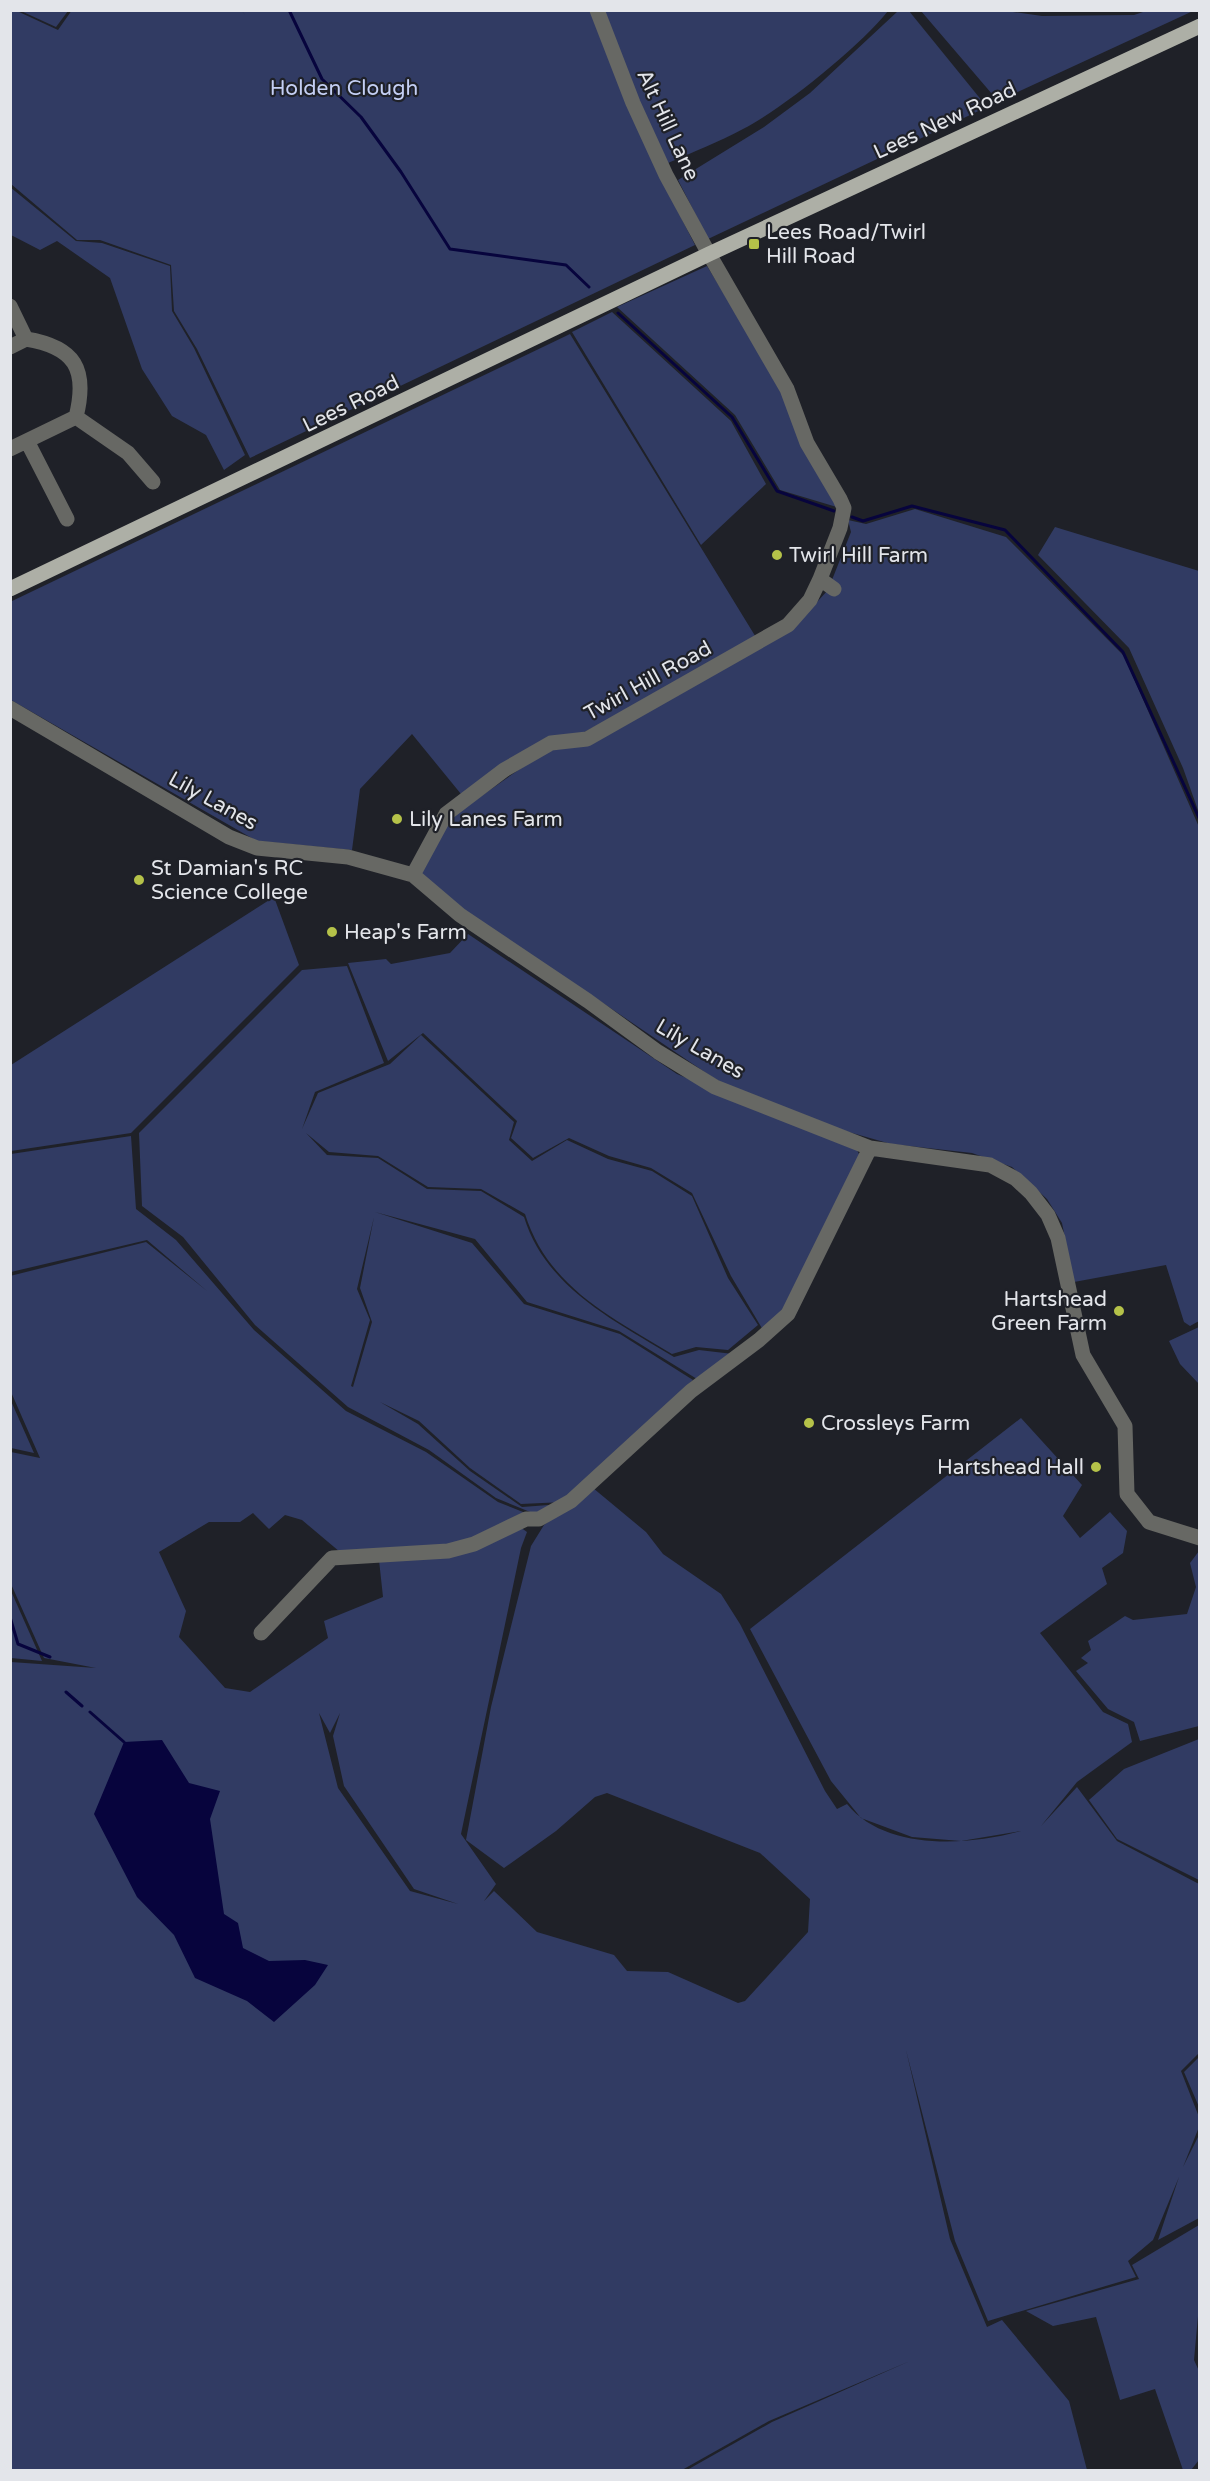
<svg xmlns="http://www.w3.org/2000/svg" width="1210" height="2481" viewBox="0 0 1210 2481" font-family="'Varela Round',sans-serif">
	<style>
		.green { fill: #313b63; fill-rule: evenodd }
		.water { fill: #07043d }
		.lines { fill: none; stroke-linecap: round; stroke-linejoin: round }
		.stream { stroke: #07043d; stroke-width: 3 }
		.minor { stroke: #676864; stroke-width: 15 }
		.major { stroke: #adafa6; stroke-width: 15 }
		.poi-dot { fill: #b5c249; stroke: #1f2128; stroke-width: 2 }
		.labels { text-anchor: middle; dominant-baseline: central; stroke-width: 4.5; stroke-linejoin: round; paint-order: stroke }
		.park-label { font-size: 21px; fill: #c4cff4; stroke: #1f2128 }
		.street-label { font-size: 21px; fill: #e3e5ea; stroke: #1f2128 }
		.poi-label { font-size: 21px; fill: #e3e5ea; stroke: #1f2128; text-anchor: start }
	</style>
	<rect width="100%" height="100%" fill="#1f2128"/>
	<path class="green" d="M72,10H241L247,17L242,11H592L660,176L695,245L250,458L197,349L174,311L171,265L100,240H77L11,184L10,11H17L58,30Z
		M999,10L1042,16L1134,15L1146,11H1193L998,101L921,11Z
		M21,11H68L56,27Z
		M604,11H888C858,48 785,107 743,129C719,142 693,152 668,163L636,94Z
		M898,11H909L987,107L708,239L678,180L764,127L810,93Z
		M10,187L76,241L102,243L170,266L172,311L194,348L245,455L224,470L206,435L172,416L142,369L110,278L57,241L40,250L11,235Z
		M707,266L785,394L840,508L780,490L735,415L617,307Z
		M612,312L731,421L766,484L701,545L572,332Z
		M570,334L757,639L620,714L461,794L412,734L360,789L352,850L257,841L11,700L10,602Z
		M915,509L1006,537L1124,656L1199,827V1321L1190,1326L1184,1322L1166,1265L1074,1282L1062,1223L1047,1199L1012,1167L972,1153L891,1144L771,1110L712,1077L600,1001L487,930L421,875L446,827L457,813L550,748L590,743L794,627L828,590L851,532L848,520L866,524Z
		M1055,527L1199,571V813L1183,768L1129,648L1038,555Z
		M274,897L299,965L131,1133L11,1151V1065Z
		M468,934L677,1074L857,1150L860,1156L787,1307L763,1330L731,1276L692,1193L651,1168L609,1156L569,1138L533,1158L511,1138L517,1121L423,1033L388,1061L348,963L386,959L391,964L450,953Z
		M347,966L384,1063L315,1092L302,1129L318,1093L390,1064L421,1035L514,1122L509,1140L532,1161L567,1140L608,1159L652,1171L692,1196L728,1278L758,1325L728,1350L696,1347L672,1354C611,1317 548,1287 525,1214L481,1189L428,1187L378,1156L329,1152L306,1133L327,1155L378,1158L427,1189L481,1191L524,1217C546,1288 615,1321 674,1357L699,1350L733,1354L697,1379L619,1331L527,1302L475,1239L375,1212L472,1243L524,1304L620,1334L693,1380L564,1502L521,1504L470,1468L419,1421L380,1402L418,1424L470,1471L522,1507L562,1504L535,1514L496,1498L429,1450L348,1407L255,1325L183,1237L142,1206L139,1133L302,970ZM374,1217L360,1288L372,1322L353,1387L351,1386L370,1320L357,1289Z
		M131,1136L136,1209L176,1240L254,1330L346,1411L426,1452L498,1502L528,1514L468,1543L340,1552L302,1520L285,1515L269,1529L253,1513L240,1522H209L159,1552L186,1611L179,1637L225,1688L250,1692L328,1638L324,1621L383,1597L379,1560L454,1555L475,1550L520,1527L527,1532L521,1548L461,1834L496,1884L484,1901L494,1891L537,1932L614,1955L627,1971L668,1972L738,2003L745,2001L808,1932L810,1899L760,1853L607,1793L595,1797L556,1831L504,1868L466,1840L491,1707L531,1546L544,1525L593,1488L646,1532L663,1554L721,1594L740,1624L825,1791L837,1809L847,1804C885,1851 968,1846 1021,1831L961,1841L912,1837L861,1818L831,1781L750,1629L1021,1418L1082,1485L1063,1516L1080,1538L1110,1512L1127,1531L1123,1553L1102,1568L1107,1584L1040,1633L1103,1712L1128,1724L1132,1742L1077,1782L1041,1826L1077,1787L1117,1841L1199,1884V2053L1181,2071L1199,2117V2127L1183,2167L1199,2135V2218L1158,2240L1179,2177L1153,2240L1128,2261L1136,2277L988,2321L955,2241L906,2050L950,2239L987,2327L1002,2320L1069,2401L1087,2470H687L772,2422L910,2361L769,2421L682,2470H11V1662L96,1668L44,1658L11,1584V1452L40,1458L11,1392L10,1276L146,1242L207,1291L147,1240L11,1272V1154ZM319,1713L330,1733L340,1713L333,1736L344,1786L414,1889L458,1904L410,1891L338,1788Z
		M1199,1327V1384L1180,1364L1169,1341Z
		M10,1401H11L34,1453L11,1448Z
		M1199,1551V1726L1140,1741L1134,1722L1108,1709L1076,1671L1088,1663L1081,1658L1091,1650L1088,1641L1125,1616L1133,1620L1187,1614L1196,1587L1190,1563Z
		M10,1591H11L42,1661L11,1658Z
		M1199,1739V1880L1117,1839L1089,1800L1124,1769Z
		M1199,2057V2107L1184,2072Z
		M1199,2225L1200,2294L1194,2360L1199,2371V2460L1191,2470H1183L1155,2389L1120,2400L1096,2317L1053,2326L1026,2311L1139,2279L1132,2265Z"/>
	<path class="water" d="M162,1740L189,1783L220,1791L210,1819L224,1914L238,1923L243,1948L269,1961L305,1960L328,1965L315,1985L274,2022L247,2001L195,1978L174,1935L137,1897L94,1814L124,1742Z"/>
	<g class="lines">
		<path class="stream" d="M289,10L322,79L361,117L401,172L450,249L566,265L589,287
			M618,313L732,417L777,491L834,511
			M852,517L863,521L912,506L1005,530L1123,652L1200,820
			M10,1617L18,1644L50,1657
			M66,1692L82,1706
			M90,1712L124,1742"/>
		<path class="minor" d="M10,306L26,339C75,347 88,369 76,417L128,453L153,482
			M10,347L26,339
			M27,441L67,519
			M10,449L76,417
			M820,579L834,589
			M10,708L229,837L257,848L348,857L413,875L460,915L588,1001L658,1052L715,1087L870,1148L990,1165L1016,1179L1031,1193L1048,1215L1058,1238L1083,1355L1125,1426L1127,1494L1149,1522L1200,1538
			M413,875L446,814L504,770L551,743L587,739L788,625L810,600L820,579L840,528L844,508L840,499L807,443L787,389L709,254L666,175L633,103L597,10
			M261,1633L332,1558L448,1551L474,1544L526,1519H539L571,1501L691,1391L759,1340L788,1314L870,1148"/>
		<path class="major" d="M10,589L709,254L1200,26"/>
	</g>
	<g class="poi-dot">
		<rect x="748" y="238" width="12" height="12" rx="3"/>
		<circle cx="777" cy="555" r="6"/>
		<circle cx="397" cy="819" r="6"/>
		<circle cx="139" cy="880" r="6"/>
		<circle cx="332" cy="932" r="6"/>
		<circle cx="1119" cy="1311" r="6"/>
		<circle cx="809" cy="1423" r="6"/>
		<circle cx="1096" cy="1467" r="6"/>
	</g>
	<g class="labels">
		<g class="park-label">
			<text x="344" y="88">Holden Clough</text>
		</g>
		<g class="street-label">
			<text transform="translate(945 121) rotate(-25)">Lees New Road</text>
			<text transform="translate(668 125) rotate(65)">Alt Hill Lane</text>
			<text transform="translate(351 404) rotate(-26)">Lees Road</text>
			<text transform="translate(648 681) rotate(-29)">Twirl Hill Road</text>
			<text transform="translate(213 801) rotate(29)">Lily Lanes</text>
			<text transform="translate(700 1049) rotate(30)">Lily Lanes</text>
		</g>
		<g class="poi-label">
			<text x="766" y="232">Lees Road/Twirl<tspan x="766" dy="24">Hill Road</tspan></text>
			<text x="789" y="555">Twirl Hill Farm</text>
			<text x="409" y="819">Lily Lanes Farm</text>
			<text x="151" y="868">St Damian's RC<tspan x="151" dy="24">Science College</tspan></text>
			<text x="344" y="932">Heap's Farm</text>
			<text x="1107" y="1299" text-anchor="end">Hartshead<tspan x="1107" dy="24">Green Farm</tspan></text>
			<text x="821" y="1423">Crossleys Farm</text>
			<text x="1084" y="1467" text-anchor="end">Hartshead Hall</text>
		</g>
	</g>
	<rect width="1210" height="2481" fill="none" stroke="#e3e5ea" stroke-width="24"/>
</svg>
